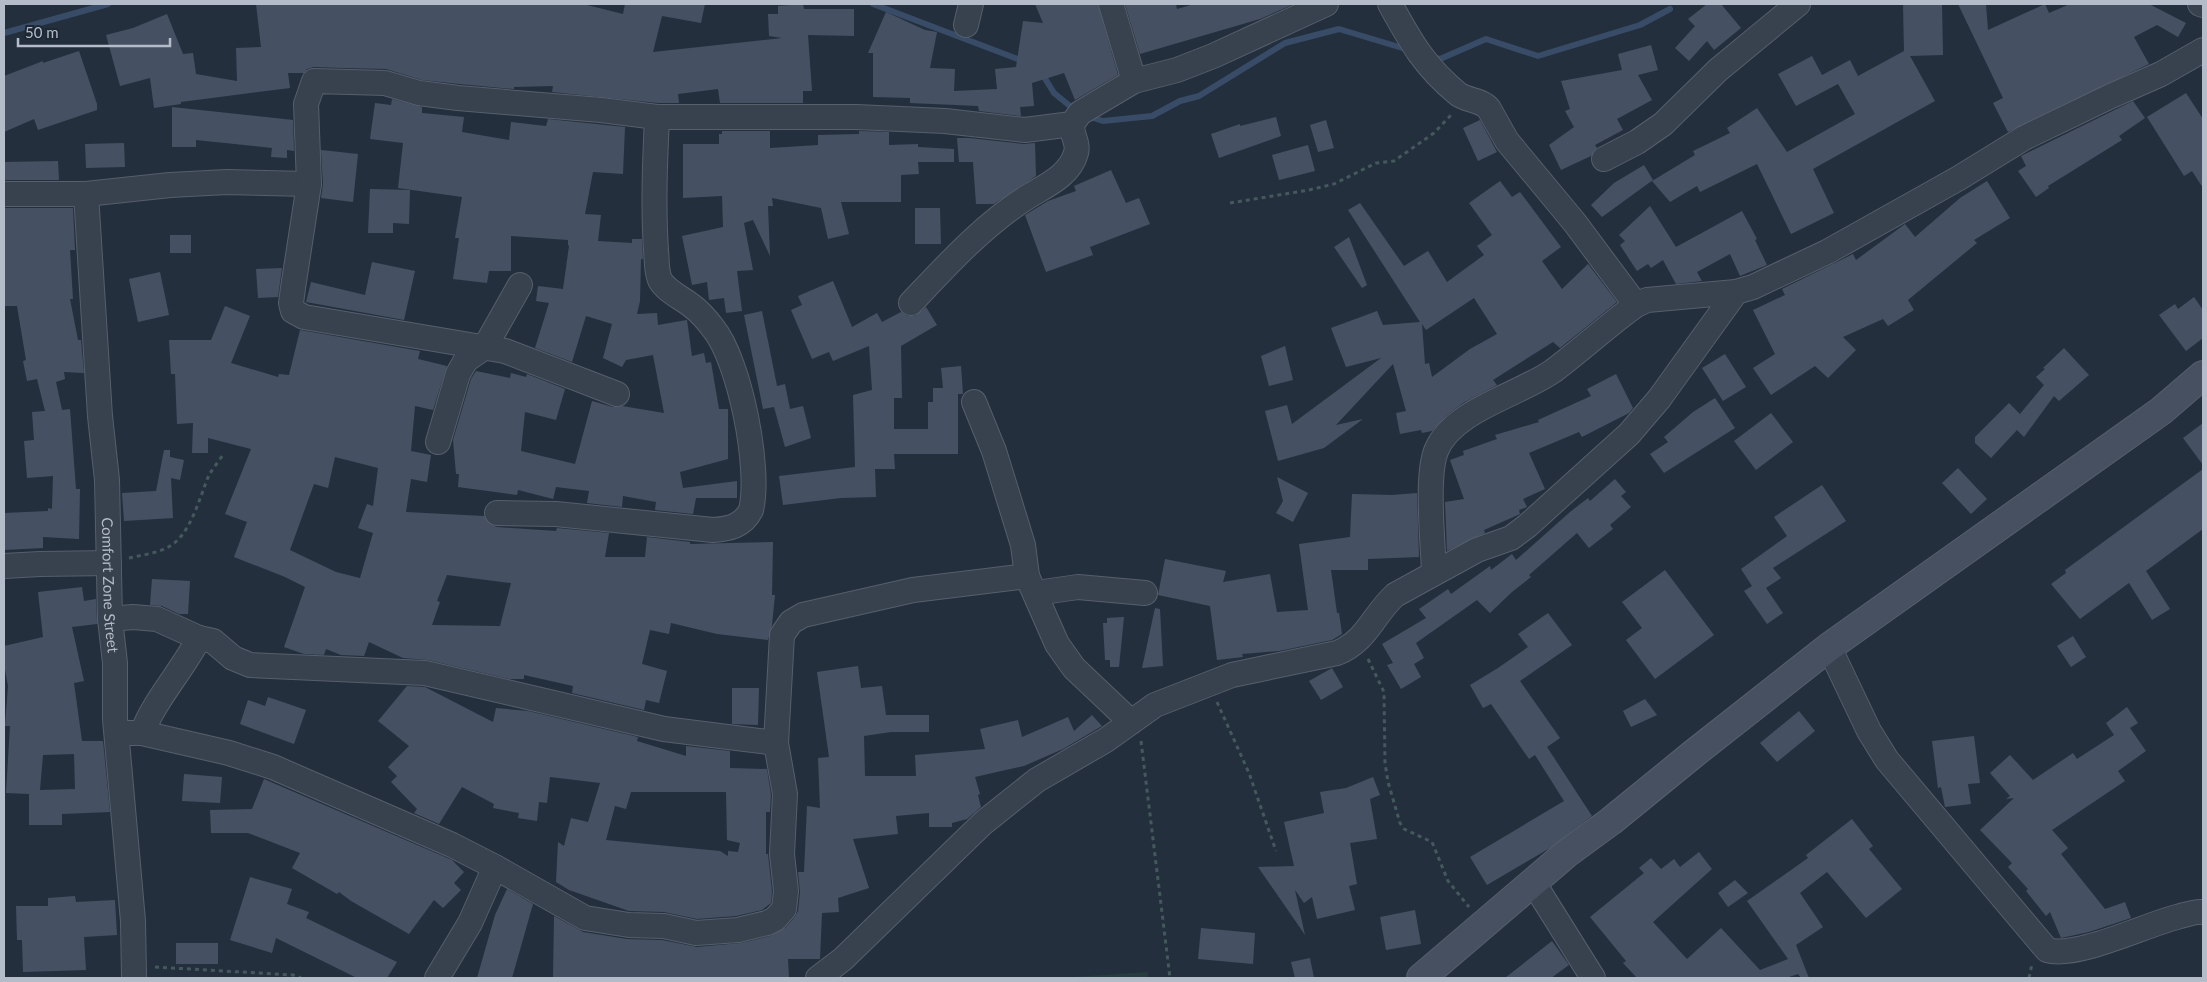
<svg xmlns="http://www.w3.org/2000/svg" width="2207" height="982" viewBox="0 0 2207 982" font-family="Lato,sans-serif">
	<style>
		.green { fill: #263c3f }
		.lines { fill: none; stroke-linecap: round; stroke-linejoin: round }
		.stream { stroke: #394c67; stroke-width: 6 }
		.building { fill: #455162; fill-rule: evenodd }
		.street-casing { stroke: #565f6c; stroke-width: 26 }
		.secondary-casing { stroke: #565f6c; stroke-width: 30 }
		.path { stroke: #44595c; stroke-width: 3; stroke-dasharray: 4 4; stroke-linecap: butt }
		.street { stroke: #38414e; stroke-width: 24 }
		.secondary { stroke: #465061; stroke-width: 28 }
		.labels { text-anchor: middle; dominant-baseline: central; stroke-width: 4; stroke-linejoin: round; paint-order: stroke }
		.street-label { font-size: 15px; fill: #b4bcc9; stroke: #1d2633 }
	</style>
	<rect width="100%" height="100%" fill="#242f3e"/>
	<path class="green" d="M1148,972V978H1057Z"/>
	<g class="lines">
		<path class="stream" d="M873,4L1023,61
			M4,33L108,4
			M1430,56L1440,59L1486,39L1538,56L1640,25L1670,9
			M1041,72L1054,93L1076,111
			M1087,116L1103,121L1152,116L1180,101L1199,96L1285,43L1339,29L1409,50"/>
	</g>
	<path class="building" d="M256,4H583L623,14L625,4H705L701,23L662,16L653,52L782,38L769,36L768,14H778V6L803,4L804,9H854V36L808,35L812,91H803V103H720L718,89L678,94L679,103H658L552,92L553,86L514,87V89L459,84L422,80L386,69L343,68L314,67L307,69L304,73H288L290,88L181,102V104L154,108L150,78L120,86L106,35L133,28L167,14L183,54L193,53L196,74L237,81L236,48L261,47Z
		M1035,4H1098L1118,75L1075,100L1064,73L1032,83L1034,106L1020,107L1021,116L979,111L978,106L910,103V98L873,97V53H868L886,12L925,30L937,32L930,68L955,69L954,91L997,89L995,69L1016,67L1023,21L1043,23Z
		M1125,4H1176L1177,9L1194,4H1294L1260,19L1140,54Z
		M1707,4H1721L1741,28L1714,50L1707,41L1689,61L1675,48L1695,26L1688,19Z
		M1903,4H1942L1943,55L1910,56L1935,101L1813,169L1834,213L1791,234L1757,164L1700,192L1697,186L1670,202L1652,181L1695,155L1693,151L1730,133L1727,128L1757,108L1787,152L1855,114L1838,84L1796,106L1778,74L1812,56L1822,75L1850,60L1858,76L1904,51Z
		M1958,4H1986L1988,30L2045,4L2049,13L2070,4H2149L2186,23L2178,37L2157,25L2134,37L2149,64L2008,132L1993,103L2003,98Z
		M1651,45L1658,70L1638,75L1652,100L1617,119L1623,130L1595,145L1597,148L1591,156L1561,170L1549,145L1574,127L1565,111L1570,109L1561,81L1622,70L1618,54Z
		M79,51L97,104V110L38,130L34,119L4,132V76L43,61V63Z
		M2186,93L2203,119V188L2192,171L2184,176L2147,117Z
		M392,99L422,107V113L464,117L462,132L509,140L511,122L546,126L548,119L625,127L623,174L593,172L585,214L601,215L598,241L632,243V239H642L643,259H641L640,301L637,314L657,313L658,325L687,320L692,356L704,353L706,363L711,362L719,409H728V459L680,472L683,488L737,481V498H696L693,514L655,510L656,502L623,496L622,507L587,503L589,491L556,487L553,499L518,490L517,495L458,487L459,474H456L453,440L471,379L476,371L510,378L511,373L526,377L527,374L565,389L556,420L525,412L521,451L575,464L592,401L613,407L622,406L664,413L653,355L626,360L622,367L603,358L612,324L586,316L572,362L535,348L549,303L536,301L538,286L563,289L569,246L568,245V240L511,236V271H489L487,283L453,279L459,238H455L462,197L398,188L403,143L370,139L375,103L391,105Z
		M2133,101L2145,118L2119,136L2122,140L2048,186L2049,188L2036,197L2018,171L2026,166L2021,156Z
		M172,107L293,120L294,151L287,150V158L271,157L272,148L196,140V147H172Z
		M1276,117L1281,136L1219,158L1211,134L1240,124V126Z
		M1326,120L1334,148L1318,152L1310,125Z
		M1480,120L1497,152L1478,161L1463,128Z
		M722,131H770V148L818,145V135L859,134V131L889,132V145L918,144V147L954,149V162H918L919,174L901,175V202H841L849,234L828,239L821,208L772,198L773,206H768L770,256L753,220L744,223L753,270L737,271L742,311L726,313L724,298L709,300L707,282L692,285L682,236L723,227L722,196L683,198V144H719V134H722Z
		M957,138H969L1024,144L1035,143L1036,176L994,204H976L973,162H959Z
		M124,143L125,167L86,168L85,144Z
		M1308,145L1315,171L1279,180L1272,155Z
		M321,150L358,154L353,202L321,198L323,184Z
		M58,161L59,180H4V162Z
		M1644,165L1653,180L1602,217L1591,205L1614,183Z
		M1111,170L1126,203L1139,198L1150,224L1090,247L1093,255L1046,272L1025,215L1048,201L1076,191L1074,186Z
		M1500,181L1512,197L1520,192L1561,247L1542,261L1562,289L1588,264L1617,302L1560,348L1553,342L1493,380L1497,385L1463,403L1447,415L1432,431L1422,433L1421,430L1400,434L1396,413L1406,411L1393,364L1336,425L1363,419L1324,448L1278,461L1265,411L1287,405L1292,424L1381,358L1346,367L1331,328L1377,311L1383,325L1420,322L1348,210L1360,203L1404,266L1428,251L1447,282L1484,255L1477,246L1492,235L1469,203ZM1474,298L1497,334L1470,349L1432,377L1429,363L1425,364L1422,324L1426,330Z
		M1987,181L2010,218L1974,240L1977,243L1908,300L1914,310L1888,326L1883,319L1843,337L1856,350L1828,378L1815,366L1771,395L1753,368L1775,354L1753,310L1785,295L1782,289L1853,254L1856,260L1905,224L1915,237L1960,198Z
		M370,189L410,190L409,224L393,223V233H368Z
		M1650,206L1676,247L1742,211L1757,239L1755,240L1767,265L1740,276L1730,254L1697,272L1702,281L1676,284L1663,260L1651,268L1648,264L1637,271L1620,245L1625,241L1619,235Z
		M4,208H73L75,250H70L73,299H70L78,340H81L84,373L64,372L65,379L56,382L62,410L70,409L76,489H80L79,539L43,537V548L4,550V513L48,511V508L52,509L53,476L27,478L24,441L34,440L32,412L45,411L37,379L27,381L23,361L26,360L17,306H4Z
		M915,208H940L941,244H915Z
		M170,235H191V253H170Z
		M1349,237L1367,285L1362,288L1334,247Z
		M372,262L415,271L404,320L306,302L311,282L365,295Z
		M282,268L278,297L258,298L256,269Z
		M160,272L169,315L138,322L129,279Z
		M833,281L852,327L877,313L882,322L901,312L907,316H915L926,307L937,325L901,346L902,398H894V429H928V402H933V388H943L941,368L961,366L963,394H958V454H894L895,469H875L876,497L841,498L783,505L779,476L855,467L853,395L872,390L869,346L833,361L829,352L812,359L791,310L802,305L798,296Z
		M2194,297L2203,310V338L2186,351L2159,315L2175,304L2178,309Z
		M225,306L250,316L231,363L278,377L279,374L289,375L300,330L420,351L418,359L447,366L433,410L415,406L411,451L431,455L427,482L411,479L406,512L484,516L490,524L497,527L556,531L557,528L609,533L605,557H645L647,537L690,542V544L773,542L772,595H775L772,625L768,640L717,634L671,623L669,634L650,630L642,664L667,671L659,703L646,700L644,710L572,693L573,686L524,675V679H509L428,660L403,658L369,642L364,656L341,655L326,649L324,655L304,654L284,647L305,587L285,577L234,557L247,522L225,514L251,449L208,438V453H192L193,423L177,424L175,374H171L169,340H211ZM335,457L378,468L373,506L367,504L358,528L373,533L360,578L336,572L290,550L314,484L328,488ZM447,575L511,583L500,626L432,625L440,602L437,601Z
		M762,311L777,386L785,384L790,409L803,406L811,438L785,447L774,407L763,409L744,315Z
		M1285,346L1293,380L1269,386L1261,356Z
		M2064,348L2089,375L2059,401L2054,396L2024,437L2017,430L1991,458L1975,443V437L2009,403L2020,414L2044,385L2036,377L2045,369L2043,368Z
		M1725,354L1746,387L1723,401L1702,368Z
		M1616,374L1633,408L1629,413L1582,437L1579,432L1529,453L1545,489L1523,499L1527,507L1519,510L1520,514L1484,530L1485,533L1447,551L1445,502L1464,499L1450,460L1464,455L1463,451L1497,439L1495,435L1539,422L1538,420L1591,396L1587,389Z
		M1715,398L1735,428L1664,473L1650,454L1668,442L1664,437L1693,412Z
		M1771,413L1793,442L1756,470L1734,441Z
		M2203,423V465L2183,438Z
		M164,450H170V457L184,460L180,480L171,478L173,518L124,521L122,493L156,491Z
		M1958,468L1987,499L1971,514L1942,483Z
		M2203,469V529L2146,571L2170,609L2152,620L2129,583L2080,619L2051,584L2066,573L2065,570Z
		M1277,477L1308,493L1293,522L1276,513L1283,501Z
		M1615,479L1626,492L1621,496L1631,507L1610,525L1613,529L1589,548L1577,533L1529,575L1531,577L1512,592L1490,613L1477,600L1416,643L1424,658L1414,664L1421,677L1401,689L1387,665L1393,663L1382,644L1426,618L1419,609L1448,589L1451,594L1490,566L1491,570L1512,554L1516,560L1570,512L1588,498L1590,501Z
		M1822,485L1846,521L1773,568L1781,578L1766,588L1783,613L1767,624L1744,591L1752,586L1741,569L1787,536L1774,517Z
		M1417,493L1419,557L1368,559V570H1331L1337,613H1339L1342,634L1332,640L1279,651L1242,654L1243,657L1217,660L1210,606L1158,595L1165,559L1226,571L1223,582L1270,574L1277,612L1308,610L1299,544L1350,537L1352,494L1392,495Z
		M1665,570L1714,635L1655,679L1626,640L1642,628L1622,602Z
		M152,579L190,581L188,614H179L162,606L150,605Z
		M82,587L84,601L96,599L97,624L72,627L84,681L74,683L82,741H103L110,812L62,814V825H29V794L6,793L10,726H5L8,686L4,664V646L43,637L38,592ZM74,754L75,789L40,790L43,755Z
		M1155,608L1160,609L1163,666L1142,668Z
		M1548,613L1572,645L1520,681L1560,738L1547,747L1592,816L1550,848L1487,885L1470,857L1564,801L1535,755L1529,759L1491,704L1483,708L1470,685L1498,668L1528,647L1518,634Z
		M1124,617L1119,667H1110V660H1105L1103,623H1107V618Z
		M2073,636L2086,657L2071,667L2057,646Z
		M858,666L861,688L882,686L886,715H929V732H891L864,736L865,776H916L915,755L985,749L980,729L1018,720L1022,737L1068,717L1074,731L1092,715L1102,726L1063,749L1024,766L975,777L980,794L978,795L981,807L967,819L952,823V827H929V813L896,816L898,834L853,839L869,888L838,898L839,912L822,913L820,959H788L789,978H553L554,916L583,932L627,939L662,940L697,947L741,943L770,936L785,928L794,918L798,911L800,892L798,872H804L807,806L820,808L818,758L829,757L817,672Z
		M1332,668L1343,687L1321,700L1309,681Z
		M407,686L425,687L493,722L496,708L528,711L638,737L637,741L686,756V746L730,751V768L767,769L771,795L770,812H766V854H768L772,891L771,903L762,910L736,916L697,919L664,912L629,911L569,890L556,882L558,842L564,846L571,818L588,822L600,783L550,777L547,803L539,802L537,821L518,818L519,813L493,808L494,804L462,787L439,824L414,813L417,809L391,782L397,776L388,767L409,746L378,721ZM631,792H726L727,840L740,843L738,852L728,851V856L720,851L606,840L615,806L626,809Z
		M732,688H759L758,725L732,724Z
		M268,697L306,710L294,744L240,724L248,700L265,706Z
		M1645,699L1657,715L1631,727L1623,711Z
		M2127,707L2138,723L2130,728L2146,751L2118,771L2125,781L2052,830L2068,848L2061,854L2105,909L2125,902L2131,918L2089,932L2061,938L2050,912L2046,916L2026,891L2028,889L2008,867L2012,863L1980,830L2014,798L2006,799L2010,796L1990,773L2010,755L2033,780L2073,753L2077,759L2114,735L2106,723Z
		M1799,711L1815,731L1777,762L1760,743Z
		M1974,736L1980,783L1968,784L1971,804L1945,807L1941,787L1938,788L1932,741Z
		M184,774L222,777L220,803L182,801Z
		M1373,777L1380,795L1370,799L1377,839L1350,843L1357,884L1349,886L1355,910L1317,919L1312,897L1304,903L1295,890L1305,935L1258,867L1294,866L1284,822L1324,813L1320,792L1346,788Z
		M264,779L452,860L464,872L454,883L461,890L443,908L434,900L409,934L351,901L339,892L337,894L292,868L300,853L248,833H211L210,810L252,809Z
		M1852,819L1873,846L1869,849L1902,889L1866,918L1827,872L1800,893L1823,927L1796,945L1809,978H1801L1798,974L1786,978H1637L1623,963L1626,961L1590,917L1644,873L1639,868L1651,858L1661,869L1674,859L1680,867L1699,852L1712,869L1653,922L1687,959L1721,928L1760,970L1788,959L1747,901L1808,858L1806,855Z
		M250,877L292,889L287,904L309,912L306,918L397,962L387,978H357L276,938L272,953L230,940Z
		M1735,880L1748,893L1728,907L1718,893Z
		M507,889L533,904L512,978H477L495,915Z
		M75,896L76,902L115,900L117,935L84,937L86,970L23,972L22,940H17L16,906H48V898Z
		M1415,910L1421,944L1386,950L1380,917Z
		M1201,928L1255,933L1253,964L1198,959Z
		M1552,941L1569,965L1551,978H1505Z
		M176,943H218V964H176Z
		M1310,958L1314,978H1295L1291,962Z"/>
	<g class="lines">
		<defs>
			<g id="street">
				<path d="M1111,4L1134,81"/>
				<path d="M1390,4C1411,42 1424,66 1458,94C1468,101 1482,100 1489,109L1507,141L1575,223L1636,305"/>
				<path d="M2200,4L2203,5"/>
				<path d="M966,25L971,4"/>
				<path d="M1604,159L1637,142L1663,124L1718,70L1798,4"/>
				<path d="M4,194H86L170,185L227,182L309,184"/>
				<path id="s1" d="M86,194L100,416L107,480L110,619L115,663V719L133,921L134,978"/>
				<path d="M911,303C947,265 984,224 1029,196C1047,185 1070,175 1076,153C1079,143 1071,134 1072,124"/>
				<path d="M617,394L505,351L304,317L293,311L291,303L293,288L309,184L306,104L314,81L385,83L419,93L458,98L601,110L657,117H856L945,121L1025,130L1072,124L1080,113L1134,81L1177,70L1213,56L1326,4"/>
				<path d="M974,402L994,451L1023,545L1027,576L1057,644L1074,668L1131,722"/>
				<path d="M438,442L458,374L466,360L485,347L520,285"/>
				<path d="M497,513L556,514L713,530C729,529 743,526 751,510C761,469 740,361 713,328C707,320 700,312 692,306C682,298 666,291 660,280C656,271 657,259 656,250C653,205 655,161 657,117"/>
				<path d="M4,566L40,564L109,563"/>
				<path d="M1434,572C1433,543 1426,477 1436,451C1452,410 1519,395 1553,371C1581,350 1607,326 1636,305L1647,300L1736,292L1753,287L1827,252L1959,178L2024,138L2111,96L2161,74L2203,50"/>
				<path d="M1036,593L1078,587L1145,593"/>
				<path d="M110,619L133,617L157,619L199,638L213,641L233,658L250,665L425,673L664,729L776,743"/>
				<path d="M1829,647L1869,731L1887,760L2047,950C2076,959 2145,925 2177,917C2185,915 2195,911 2203,912"/>
				<path d="M117,733H142L229,753L273,767L452,845L495,867L585,918L629,925L664,926L696,933L738,930L767,923L775,919L784,909L786,891L782,854L785,794L776,743L782,635L791,622L803,615L913,590L1027,576"/>
				<path d="M142,733C155,699 182,671 199,638"/>
				<path d="M1533,882L1593,978"/>
				<path d="M437,978L470,923L495,867"/>
				<path d="M818,978L843,959L983,823L1037,780L1106,740L1155,705L1232,675L1337,653C1367,641 1373,615 1395,595L1477,550L1511,538L1527,526L1629,434L1659,399L1736,292"/>
			</g>
			<path id="secondary" d="M1421,978L1566,854L1611,821L1692,755L1829,647L2161,411L2203,375"/>
		</defs>
		<use href="#street" class="street-casing"/>
		<use href="#secondary" class="secondary-casing"/>
		<path class="path" d="M1230,203L1309,190L1334,184L1376,163L1394,161L1434,133L1452,114
			M129,558C142,555 159,553 170,546C191,534 200,496 209,475C213,468 220,460 224,453
			M1368,659L1384,692L1385,763L1388,782L1400,823L1404,829L1432,842L1448,881L1469,907
			M1217,702L1249,773L1276,851
			M1141,741L1170,978
			M155,967L293,975L301,978
			M2029,978L2032,964"/>
		<use href="#street" class="street"/>
		<use href="#secondary" class="secondary"/>
	</g>
	<g class="labels">
		<g class="street-label">
			<text stroke="none"><textPath href="#s1" startOffset="392">Comfort Zone Street</textPath></text>
		</g>
	</g>
	<rect width="2207" height="982" fill="none" stroke="#b4bcc9" stroke-width="10"/>
	<path d="M18 38v8h152v-8" fill="none" stroke="#b4bcc9" stroke-width="2.5"/>
	<text x="25" y="38" font-size="15" fill="#b4bcc9" stroke="#1d2633" stroke-width="4" paint-order="stroke">50 m</text>
</svg>
